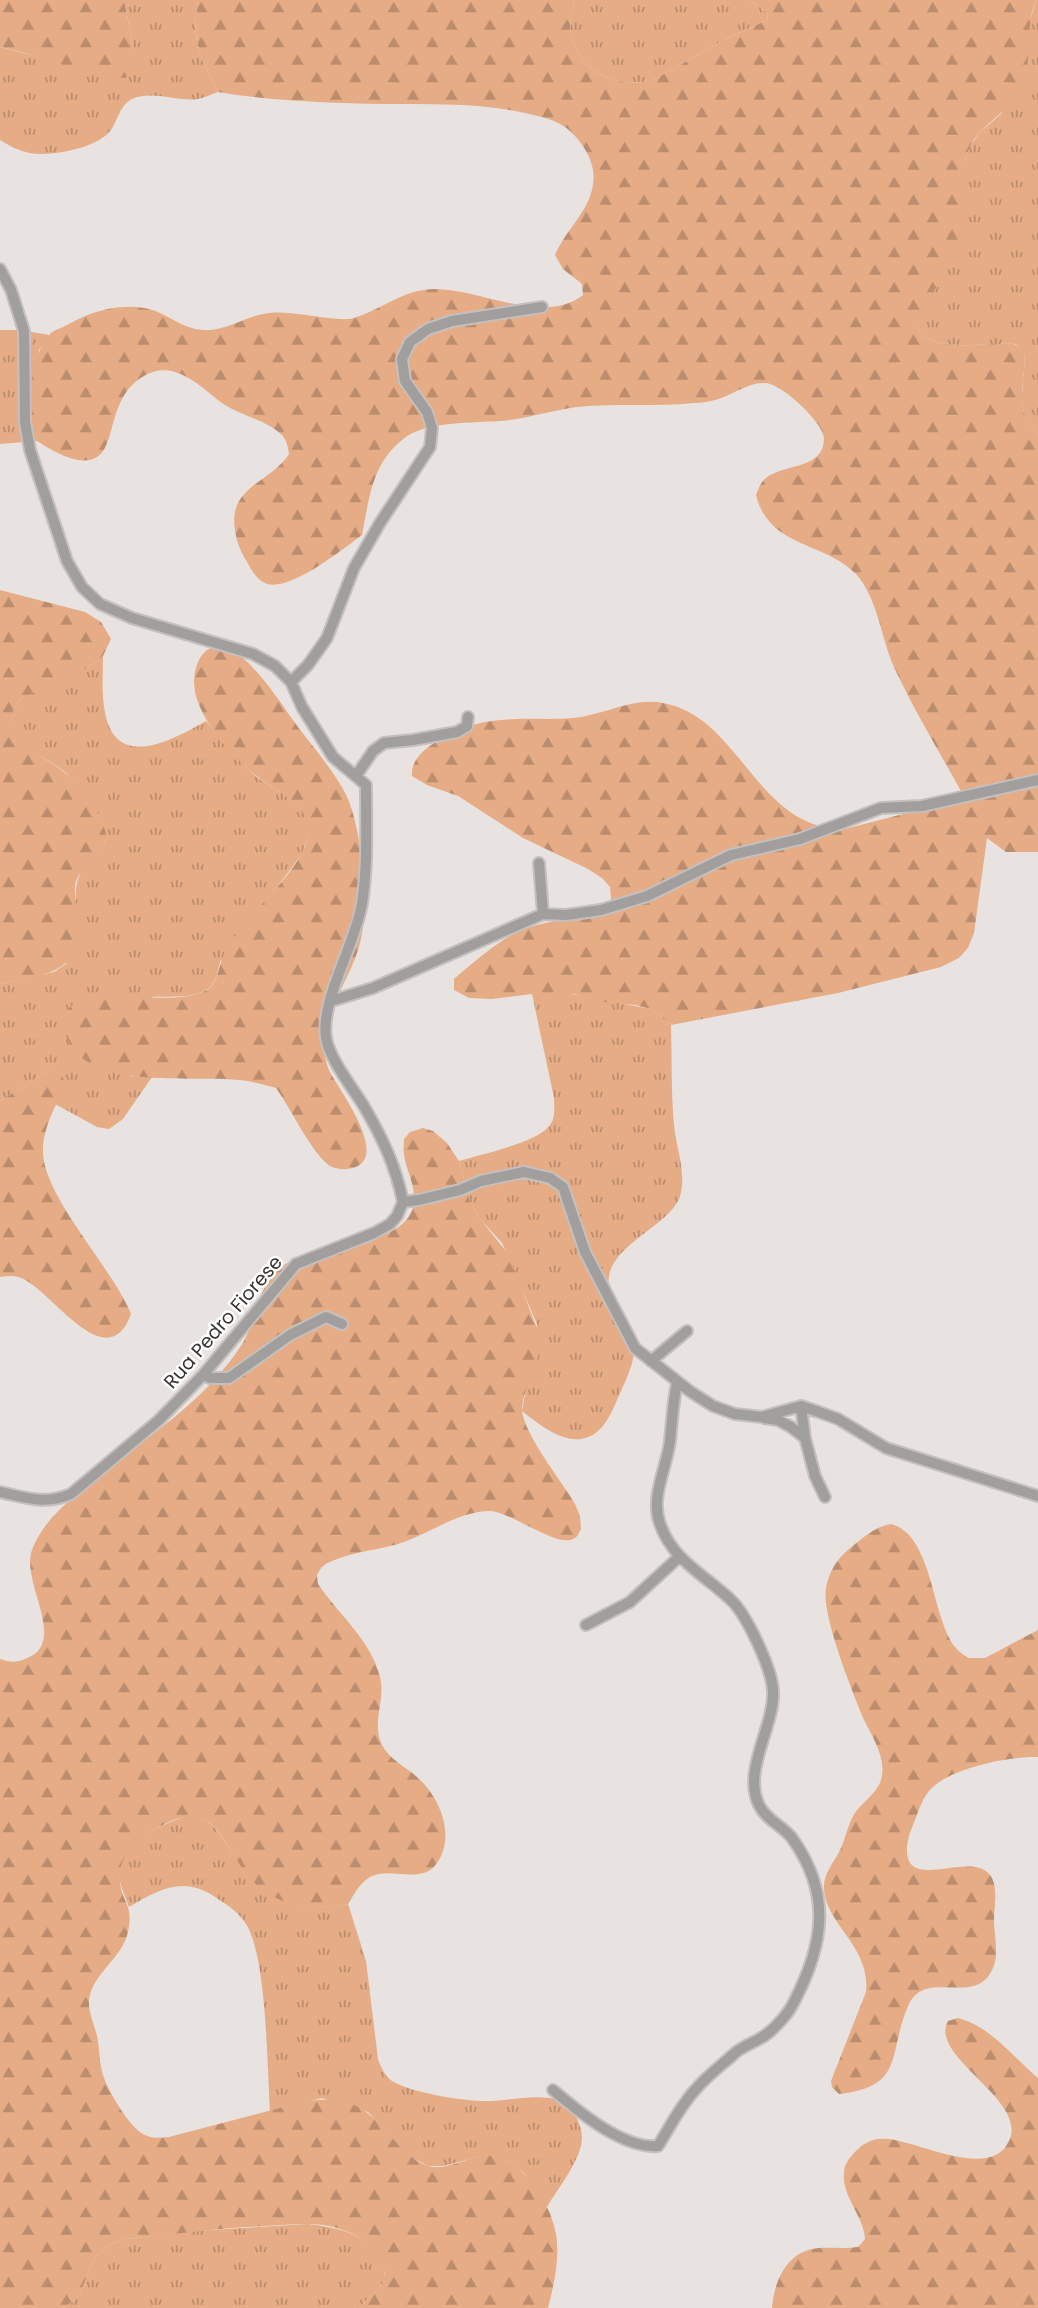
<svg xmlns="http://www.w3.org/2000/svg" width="1038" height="2308" viewBox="0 0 1038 2308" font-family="Poppins,sans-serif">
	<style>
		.grass { fill: url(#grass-tufts) }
		.forest { fill: url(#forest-firs) }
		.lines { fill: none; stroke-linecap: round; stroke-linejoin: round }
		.minor-casing { stroke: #c5c0be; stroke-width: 14 }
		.minor { stroke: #a19f9e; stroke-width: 10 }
		.labels { text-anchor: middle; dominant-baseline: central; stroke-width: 5; stroke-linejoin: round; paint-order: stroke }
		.street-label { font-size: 19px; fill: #383635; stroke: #fff }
	</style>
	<defs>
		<pattern id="grass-tufts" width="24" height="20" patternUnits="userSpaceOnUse" patternTransform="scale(1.75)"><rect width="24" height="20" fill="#e5ac85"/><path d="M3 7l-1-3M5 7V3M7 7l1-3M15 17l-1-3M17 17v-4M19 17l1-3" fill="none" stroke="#bb8d6e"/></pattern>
		<pattern id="forest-firs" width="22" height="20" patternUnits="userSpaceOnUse" patternTransform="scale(1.75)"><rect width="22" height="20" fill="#e5ac85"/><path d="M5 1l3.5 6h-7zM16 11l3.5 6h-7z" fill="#bb8d6e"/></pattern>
	</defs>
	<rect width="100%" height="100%" fill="#e8e3e0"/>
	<path class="grass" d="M124,0H198C191,40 200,57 218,92C212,94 204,98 198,99C176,102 153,90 132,99C120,105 118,120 111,130C98,148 51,157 30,153C19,151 10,146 0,140V47L40,57L134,51Z
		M575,0H749L768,13L767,20L726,39L655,79C622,91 581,74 572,38C568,25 572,12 575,0Z
		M1036,0H1038V434C1011,408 1027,385 1024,353L1015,344C989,342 934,354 918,330L919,316L927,302L960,190L962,170L969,148L979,133L1001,114L1027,67L1028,28Z
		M0,330H21L49,335L39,350L29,422L37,441L0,444Z
		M103,656C103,676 101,697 106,717C119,771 176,738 206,721C222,740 238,761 257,777C273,789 298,799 307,818C313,830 306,842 302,854L220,962C218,971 216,982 209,988C195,999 169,996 152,997L130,1076L152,1077L123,1119L109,1129L97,1127L55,1104L60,1095L49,1070L0,1101V984L54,972L66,964C69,944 73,925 75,905C76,893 75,885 80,874C86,860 108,852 106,836C104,817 80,786 66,773C44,754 13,750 12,712L21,698L90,666Z
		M560,992L651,1009L671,1025C672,1058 671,1092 674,1125C676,1147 688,1177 679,1199C668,1225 614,1244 609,1276C605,1299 628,1320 633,1340C637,1357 628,1376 621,1391C615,1404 609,1422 597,1432C572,1452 541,1426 522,1411L537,1324L502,1243L481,1220L470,1201L459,1161C481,1154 537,1143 550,1125C556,1117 554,1107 554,1098L532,994Z
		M194,1815C213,1821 222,1836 232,1852C262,1900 293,1913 348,1904L366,1961L378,2059C381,2067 384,2075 392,2081C412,2093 462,2101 486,2101C507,2101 528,2095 550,2098C571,2101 586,2126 581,2146C575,2168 558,2188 547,2207L524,2173L507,2161L491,2156L477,2157L444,2166H428L408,2155L368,2112L322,2098L270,2111C267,2067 267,1957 246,1924C239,1913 229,1906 218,1899C185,1875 161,1888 129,1907C124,1893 116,1878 120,1863C128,1839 172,1818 194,1815Z
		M308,2224C342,2228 387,2237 385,2281L359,2308H63L78,2298L95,2257L111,2244L127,2239L195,2231Z"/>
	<path class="forest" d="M0,0H124L134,51L133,72L125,78C82,75 42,55 0,47Z
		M198,0H575C572,12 568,25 572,38C581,74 622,91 655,79L726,39L767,20L768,13L749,0H1036C1024,29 1033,57 1023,84C1013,112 980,122 969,149C955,181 966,216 957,249C948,279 921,299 918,330C934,354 989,342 1014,344L1024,352C1027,385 1011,407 1038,434V852H1006L987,838L974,933L968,948L959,958L941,967L838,993L671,1025L651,1009L635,1005L605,1002L573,994H532L492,999L469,998L454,990V979C473,963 493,945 515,933C545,918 587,922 611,899L610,887L602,878L588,869L523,838L458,796L427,785L412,776C410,751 444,737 463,729C496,714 538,721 574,718C604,715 632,697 663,703C741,717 757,831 845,829L965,798C941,755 915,712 894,667C881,638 878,599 856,574C824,541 769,548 756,495C758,490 760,484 763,481C780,462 824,472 824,438C823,422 781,383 765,383C748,382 731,396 715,400C708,402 701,403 694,403C655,407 616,403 577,407C554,410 532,417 510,420C478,424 426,419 402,440C372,464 369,499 362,535C343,549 291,591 267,584C256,580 251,569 246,560C237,546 231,524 236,508C244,484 277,475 289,454C288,447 287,441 282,435C267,420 242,416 225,405C209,394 193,377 175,372C165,369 153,370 144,376C107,397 117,445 97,457C80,468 51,450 37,441C34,435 30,428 29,421C25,402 35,348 49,335C52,331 59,329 63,327C88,313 114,303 144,308C165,311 181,329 203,330C226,332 247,315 270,313C292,310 338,323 354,318C381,310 404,289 434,289C477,288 545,326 583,295L582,284L563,269L555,255C567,226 598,205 593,170C590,152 576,133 560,124C550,118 537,116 525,113C475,102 432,105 382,104C328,103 271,101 218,92C200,57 191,40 198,0Z
		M0,590L85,612L101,622L111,639L103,656L90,666L68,679L21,698L12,712C13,746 43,755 65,773C79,783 90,799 98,814C102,822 107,831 106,839C105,857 77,865 75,887C74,899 78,912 78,924C80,978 38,974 0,984Z
		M221,643C250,657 272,690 290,716C307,740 328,763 343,789C362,821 369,903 361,939C354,973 327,1006 324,1039C323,1049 325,1060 329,1070C338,1089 388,1153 356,1167C348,1170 338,1170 330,1166C312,1154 290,1107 276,1088C264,1085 252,1081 240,1080C192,1074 78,1094 64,1029C61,1016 67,1006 80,1001C113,989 175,1007 207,990C219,983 219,960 227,948C243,922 272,896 291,870C301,857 315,834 306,817C297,799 273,789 258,777C231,756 187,709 195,672C199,655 205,649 221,643Z
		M49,1070H59L65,1082C58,1104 44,1124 43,1148C40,1194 113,1268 131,1314C107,1380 50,1288 21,1278C14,1275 7,1276 0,1277V1101Z
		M423,1128L433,1131L447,1143L459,1161L470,1201L481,1220L509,1255L541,1339C540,1364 524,1384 522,1408C521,1431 563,1483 575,1504L580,1516L581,1529C579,1532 578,1536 575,1538C559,1550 512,1512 490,1511C460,1511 432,1532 404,1542C381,1550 354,1551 332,1561C324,1564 321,1567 317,1575L318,1584C338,1614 371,1640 380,1677C386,1699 371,1723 382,1745C389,1759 406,1767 417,1777C440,1797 456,1836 437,1863C423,1885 392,1867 372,1876C361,1881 354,1894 348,1904C320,1909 292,1909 267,1893C219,1862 227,1785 152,1831C134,1842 117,1859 120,1881C122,1904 134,1903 128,1932C122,1958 96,1971 90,1995C86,2008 94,2023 97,2036C100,2050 99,2065 104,2078C110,2094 129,2126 143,2134C151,2139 161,2138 169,2137L303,2102C352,2093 367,2109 398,2144C406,2152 416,2162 428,2166C449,2172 470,2154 491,2156C524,2160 551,2204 556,2234C560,2258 554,2285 548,2308H359L385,2281C386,2254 365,2236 340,2229C317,2221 290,2225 266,2226C219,2228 173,2234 127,2239L111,2244L95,2257L78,2298L63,2308H0V1659C9,1662 16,1663 25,1659C70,1644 20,1582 32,1550C43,1520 71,1499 95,1479C139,1442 190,1412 227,1365C233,1358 240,1348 245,1339C259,1312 256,1287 283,1266C316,1241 387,1250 409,1216C422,1196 407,1175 404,1155C403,1150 404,1144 404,1139L410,1132Z
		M891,1524C933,1535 931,1616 955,1647C958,1651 964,1655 968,1658H985L1038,1630V1757C1009,1756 948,1768 929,1791C921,1801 918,1813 913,1825C909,1835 904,1849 909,1861C920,1885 978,1850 992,1878C998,1891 994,1907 994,1920C994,1933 998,1950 995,1962C981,2012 927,1966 909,2004C887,2051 907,2087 839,2094L832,2087L831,2081L866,1992C871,1945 823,1923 824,1886C824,1872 836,1860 841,1848C846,1837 848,1823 855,1813C864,1800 880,1792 882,1775C885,1756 872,1736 864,1720C853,1693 821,1615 826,1588C829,1571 837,1559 850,1548C863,1538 874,1527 891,1524Z
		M958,2018C990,2026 1013,2057 1038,2078V2308H772C774,2280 788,2250 819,2248C832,2247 845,2249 858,2247L865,2239C864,2216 842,2197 844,2174C844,2164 849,2158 856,2151C862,2145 869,2140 879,2139C910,2135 989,2184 1009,2141C1029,2100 928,2057 948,2021Z"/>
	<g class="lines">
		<defs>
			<path id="minor" d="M0,269L11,290L24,331L25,422L30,450L67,561L82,587L100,604L132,618L253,654L275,666L291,682L302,707L333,757L366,785C366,823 368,866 362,903C356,943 320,1001 326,1038C330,1060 353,1088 365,1108C383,1139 396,1167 403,1202
				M291,682L308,665L327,638L354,568L380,523L430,447L432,428L427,412L405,381L402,359L410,342L428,329L452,321L542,307
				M356,776L373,751L384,743L413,740L457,732L467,726L468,717
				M539,863L543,914
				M331,1001L373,988L543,914L566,915L601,910L647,896L731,855L800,839L881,808L922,806L1038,780
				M403,1202L419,1200L460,1190L481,1181L524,1172L550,1178L563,1187L585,1252L635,1348L691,1392L713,1406L735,1414L762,1417L801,1406L819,1412L838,1419L886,1448L1038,1496
				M651,1361L687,1331
				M203,1375L210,1378H229L290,1335L326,1317L342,1324
				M801,1406L805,1438
				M764,1418L778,1420L791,1427L805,1438L815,1476L825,1497
				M0,1492C27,1498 45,1505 71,1494L159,1420L203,1375L296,1264L374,1233L390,1224L397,1216L403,1202
				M586,1625L630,1602L679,1557
				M553,2090C579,2112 623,2149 658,2146C670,2127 680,2106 696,2089C707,2076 722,2065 735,2053C744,2045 757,2042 767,2034C776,2027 789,2013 794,2002C824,1944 832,1894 792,1838C783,1826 766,1820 759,1805C742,1771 775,1725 773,1691C772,1669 747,1615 731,1600C705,1575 673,1561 660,1524C650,1497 667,1467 670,1441C672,1421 673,1402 677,1383"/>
		</defs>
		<use href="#minor" class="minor-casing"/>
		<use href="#minor" class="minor"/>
	</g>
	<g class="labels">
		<g class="street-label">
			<text transform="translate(223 1322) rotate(-49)">Rua Pedro Fiorese</text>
		</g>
	</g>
</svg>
